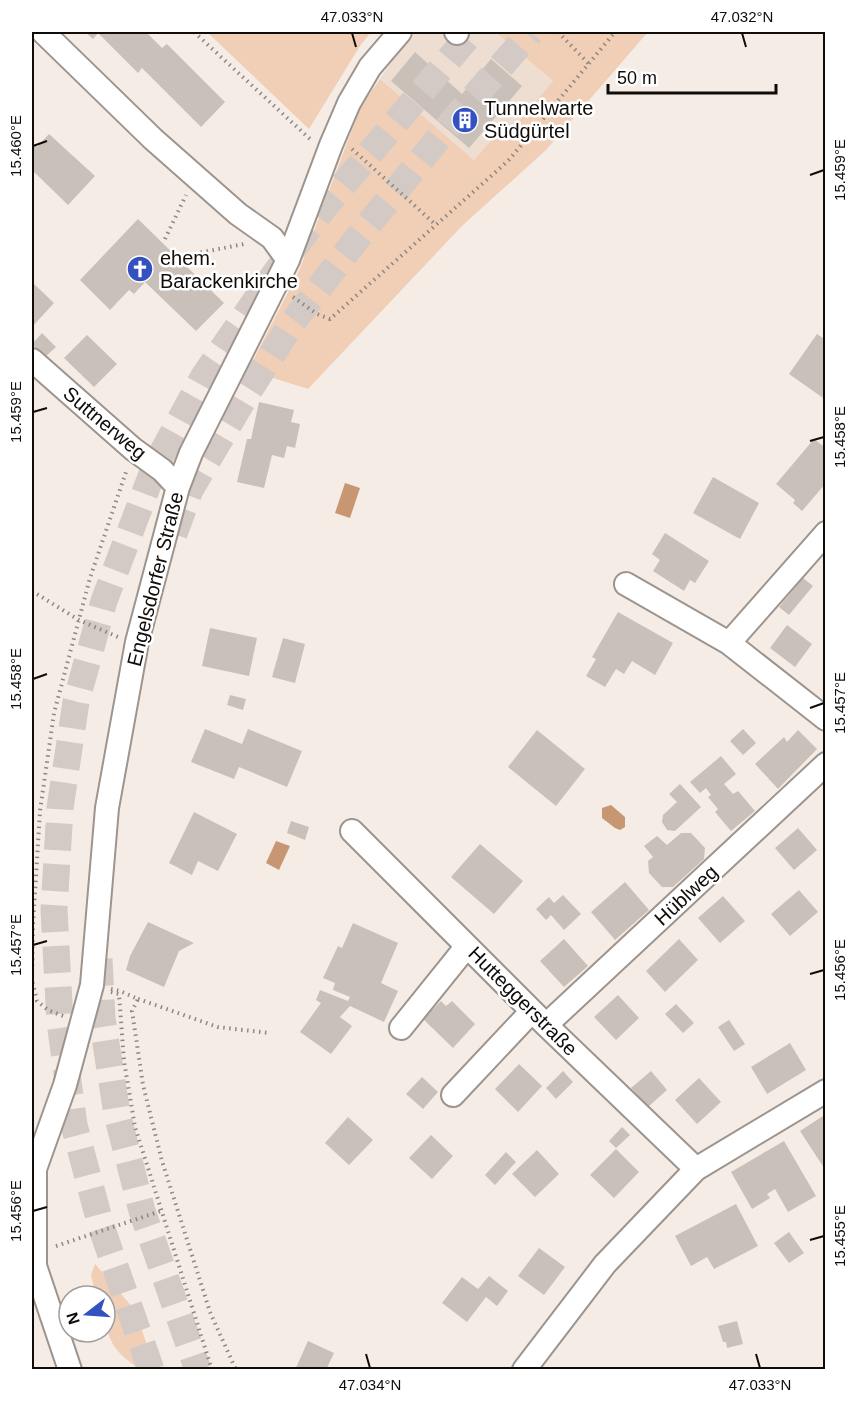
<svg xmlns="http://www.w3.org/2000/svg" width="857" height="1401" viewBox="0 0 857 1401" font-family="Arial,sans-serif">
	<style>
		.built { fill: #eeded2 }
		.green { fill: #f1cfb6 }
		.water { fill: #c79774 }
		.building { fill: #c9c0b9 }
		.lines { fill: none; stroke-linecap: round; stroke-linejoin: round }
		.major-tunnel { stroke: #d3cac5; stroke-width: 27; stroke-dasharray: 27 14; stroke-linecap: butt }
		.minor-casing { stroke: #9d948e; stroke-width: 26 }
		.path { stroke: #8e8783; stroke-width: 4; stroke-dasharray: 1.5 4.5; stroke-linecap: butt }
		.minor { stroke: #fff; stroke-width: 22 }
		.ticks { fill: none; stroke: #0f0c0a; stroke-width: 2 }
		.labels { text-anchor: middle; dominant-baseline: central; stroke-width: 5; stroke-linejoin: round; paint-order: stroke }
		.poi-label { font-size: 20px; fill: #0f0c0a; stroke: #fff; text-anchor: start }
		.street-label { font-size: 20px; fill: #0f0c0a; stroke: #fff }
		.neatline { fill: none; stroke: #0f0c0a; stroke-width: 2 }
		.ticks-label { font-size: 15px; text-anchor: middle; fill: #0f0c0a }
	</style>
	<rect width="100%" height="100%" fill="#f6ece6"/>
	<path class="built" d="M416,32H495L553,81L506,137L499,131L474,160L380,79L403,45Z"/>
	<path class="green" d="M207,32H371L360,46L309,129Z
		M495,32H648L546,150L462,226L308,389L248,370L299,271L360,108L380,79L474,160L499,131L506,136L553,81Z
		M95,1264L135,1310L155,1368L140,1369C107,1348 105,1333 105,1296H96L91,1275Z"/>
	<path class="water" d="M345,483L360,488L350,518L335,513Z
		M611,805L625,817V827L620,830L615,828L602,818V808Z
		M276,841L290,846L279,870L266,863Z"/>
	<path class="building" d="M85,32H146L162,48L167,44L225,102L201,127L142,68L138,73L98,33L93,39Z
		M415,52L462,94L491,59L522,86L469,148L391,81Z
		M49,134L95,176L68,205L32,170V142L37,147Z
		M138,219L224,303L196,331L145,282L134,294L129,290L110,310L80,280Z
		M32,282L54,303L32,327Z
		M42,333L56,347L45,357L32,344Z
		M817,334L826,340V400L789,374Z
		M87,335L117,364L94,387L64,358Z
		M259,402L294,410L291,422L300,424L295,448L287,446L284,458L272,455L264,488L237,482L247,439H251Z
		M814,439L826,448V483L802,511L793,503L795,500L776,484Z
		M713,477L759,503L740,539L693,513Z
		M665,533L709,561L695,583L690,580L684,591L653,571L660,560L652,554Z
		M803,578L813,586L789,615L779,607Z
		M618,612L673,643L655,675L632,661L624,674L616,669L605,687L586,676L596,659L592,657Z
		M787,625L812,644L795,667L770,648Z
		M210,628L257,638L249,676L202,666Z
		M283,638L305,644L295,683L272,677Z
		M230,695L246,699L243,710L227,705Z
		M205,729L242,744L248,729L302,751L287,787L239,767L234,779L191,762Z
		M743,729L756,743L743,755L730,741Z
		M537,730L585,769L556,806L508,767Z
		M798,730L817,749L778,789L755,764L784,737L787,742Z
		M721,756L736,774L724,784L733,794L738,791L755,811L731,831L715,812L718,809L708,797L711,795L706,788L700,793L690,782Z
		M680,784L701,807L675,831L667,830L662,822L663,815L677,802L669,794Z
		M194,812L237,834L218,871L198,861L192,875L169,863Z
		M291,821L309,827L305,840L287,833Z
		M798,828L817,850L794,870L775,848Z
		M681,833H691L705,848L704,859L673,887H662L649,873L648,861L653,857L644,846L657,836L667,845Z
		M480,844L523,881L494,914L451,877Z
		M625,882L649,910L615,940L591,912Z
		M799,890L818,912L790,936L771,914Z
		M563,895L581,914L564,930L551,915L546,920L536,909L549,897L554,903Z
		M723,896L745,921L720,943L698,918Z
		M148,922L194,943L179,951L164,987L126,970L130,956Z
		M353,923L398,943L381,983L398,991L384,1022L350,1006L340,1017L352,1026L331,1054L300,1032L321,1003L316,1000L320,990L348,1001L350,997L333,990L335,983L323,978L338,946L342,948Z
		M564,939L588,966L564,987L540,961Z
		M679,939L698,960L665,992L646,971Z
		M618,995L639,1018L616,1040L594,1017Z
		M441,1001L446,1006L452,1001L475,1024L453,1048L423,1019Z
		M676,1004L694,1023L683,1033L665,1014Z
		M729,1020L745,1044L734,1051L718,1027Z
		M790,1043L806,1070L767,1094L751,1067Z
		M519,1064L542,1086L518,1112L495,1089Z
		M563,1071L573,1082L556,1099L546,1088Z
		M651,1071L667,1090L648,1107L631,1088Z
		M422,1077L438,1092L423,1109L406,1094Z
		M699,1078L721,1102L697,1124L675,1100Z
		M826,1114V1171L800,1131Z
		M348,1117L373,1140L349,1165L325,1143Z
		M622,1127L630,1135L616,1148L609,1141Z
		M431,1135L453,1156L432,1179L409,1158Z
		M784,1141L816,1196L788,1212L775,1189L767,1194L770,1198L752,1209L731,1172Z
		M616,1149L639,1172L614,1198L590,1175Z
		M537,1150L559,1174L535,1197L512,1174Z
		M506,1152L516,1162L495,1185L485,1175Z
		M736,1204L758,1246L714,1269L707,1257L691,1266L675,1236Z
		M789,1232L804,1253L789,1263L774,1243Z
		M539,1248L565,1267L544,1295L518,1276Z
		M489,1276L508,1291L497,1306L486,1297L467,1322L442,1303L462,1277L478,1289Z
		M737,1321L743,1344L727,1348L726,1342H723L718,1326Z
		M308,1341L334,1353L326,1370H295Z"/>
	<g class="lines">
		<path class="major-tunnel" d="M174,534L190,490L243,400L292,323L359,236L451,123L531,32
			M99,959L102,1018L117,1114L142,1211L198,1370
			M151,1370L101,1226L74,1125L60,1022L54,910L60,808L76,702L104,601L155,466L204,376L260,294L322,210L472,32"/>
		<defs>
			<path id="minor" d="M43,32L153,139L238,214L272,238L288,260
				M456,32L457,33
				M32,360L133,449L162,470L178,487
				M626,584L729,643L826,719
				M729,643L826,533
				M352,831L546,1025L696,1169
				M546,1025L826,764
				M401,1028L467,946
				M453,1095L532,1011
				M70,1370L35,1266V1169L65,1085L92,985L107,808L137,642L178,487L191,453L288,260L331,145L349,103L370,67L400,32
				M524,1370L605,1264L696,1169L826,1091"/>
		</defs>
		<use href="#minor" class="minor-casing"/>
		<path class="path" d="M194,32L310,139
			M558,32L589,64
			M352,149L436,225
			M165,239L186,195
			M183,256L244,244
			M293,297L317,314L330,319L508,161L615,32
			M32,591L79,620L118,637
			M111,989L120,991L138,999L132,1011L143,1085L162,1161L210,1312L236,1370
			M111,992L119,994L124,1061L135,1127L212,1370
			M138,999L218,1027L269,1033
			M63,1016L48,1010L37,1001L32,980L33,925L40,811L54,713L90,578L127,469
			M56,1246L161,1211"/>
		<use href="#minor" class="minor"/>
	</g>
	<path class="ticks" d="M352,33L356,47M742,33L746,47M33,146L47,141M810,175L824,170M33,412L47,408M810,441L824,437M33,679L47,674M810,708L824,703M33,945L47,941M810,974L824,970M33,1211L47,1207M810,1240L824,1236M366,1354L370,1368M756,1354L760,1368"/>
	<defs>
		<symbol id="building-disc" viewBox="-11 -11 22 22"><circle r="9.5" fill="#3451c2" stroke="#fff"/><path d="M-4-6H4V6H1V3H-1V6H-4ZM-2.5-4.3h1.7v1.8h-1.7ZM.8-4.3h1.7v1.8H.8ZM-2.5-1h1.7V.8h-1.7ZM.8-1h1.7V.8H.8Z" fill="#fff"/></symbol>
		<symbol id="church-disc" viewBox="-11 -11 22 22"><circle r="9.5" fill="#3451c2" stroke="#fff"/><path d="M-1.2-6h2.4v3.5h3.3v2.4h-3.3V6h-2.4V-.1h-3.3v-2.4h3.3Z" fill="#fff"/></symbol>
	</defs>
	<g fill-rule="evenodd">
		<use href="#building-disc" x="450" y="105" width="30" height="30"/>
		<use href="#church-disc" x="125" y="254" width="30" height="30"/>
	</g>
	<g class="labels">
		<g class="poi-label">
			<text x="484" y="108">Tunnelwarte<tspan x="484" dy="23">Südgürtel</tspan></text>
			<text x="160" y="258">ehem.<tspan x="160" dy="23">Barackenkirche</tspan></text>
		</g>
		<g class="street-label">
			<text transform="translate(105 423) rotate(40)">Suttnerweg</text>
			<text transform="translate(155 579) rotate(-76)">Engelsdorfer Straße</text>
			<text transform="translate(686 895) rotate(-43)">Hüblweg</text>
			<text transform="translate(523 1001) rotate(45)">Hutteggerstraße</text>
		</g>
	</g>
	<rect width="857" height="1401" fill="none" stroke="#ffffff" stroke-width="66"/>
	<g transform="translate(87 1314) rotate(253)"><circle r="28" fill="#ffffff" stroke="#9f9e9d" stroke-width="1.5"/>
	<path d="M0-4.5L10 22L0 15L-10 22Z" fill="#3451c2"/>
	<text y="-9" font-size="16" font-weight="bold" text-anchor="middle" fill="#0f0c0a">N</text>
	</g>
	<path d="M608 84v9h168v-9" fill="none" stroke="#0f0c0a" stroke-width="3"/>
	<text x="617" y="84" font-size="18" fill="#0f0c0a" stroke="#ffffff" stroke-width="4.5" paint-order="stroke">50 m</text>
	<rect x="33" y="33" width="791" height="1335" class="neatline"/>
	<g class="ticks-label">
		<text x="352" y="22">47.033°N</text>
		<text x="742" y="22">47.032°N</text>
		<text transform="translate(16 146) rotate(-90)" y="5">15.460°E</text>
		<text transform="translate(840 170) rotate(-90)" y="5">15.459°E</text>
		<text transform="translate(16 412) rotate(-90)" y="5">15.459°E</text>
		<text transform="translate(840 437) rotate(-90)" y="5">15.458°E</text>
		<text transform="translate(16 679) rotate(-90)" y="5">15.458°E</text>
		<text transform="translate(840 703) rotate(-90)" y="5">15.457°E</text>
		<text transform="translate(16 945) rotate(-90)" y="5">15.457°E</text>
		<text transform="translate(840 970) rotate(-90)" y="5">15.456°E</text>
		<text transform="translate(16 1211) rotate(-90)" y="5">15.456°E</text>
		<text transform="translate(840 1236) rotate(-90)" y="5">15.455°E</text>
		<text x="370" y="1390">47.034°N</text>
		<text x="760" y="1390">47.033°N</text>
	</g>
</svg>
